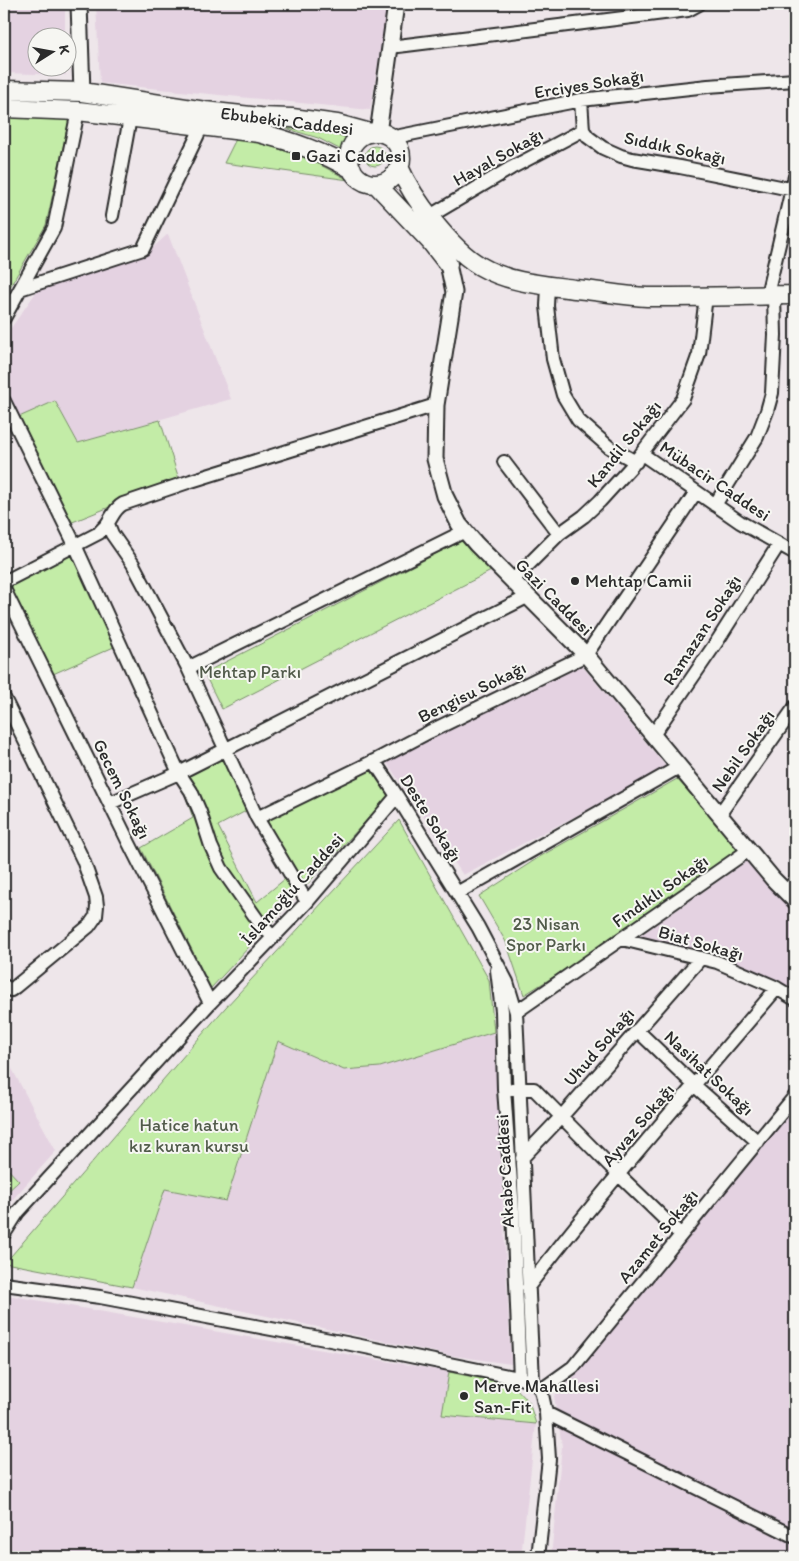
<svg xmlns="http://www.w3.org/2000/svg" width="799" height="1561" viewBox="0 0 799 1561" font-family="Itim,sans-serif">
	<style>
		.built { fill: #e4d2e1 }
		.green { fill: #c3eca7; stroke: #778c69 }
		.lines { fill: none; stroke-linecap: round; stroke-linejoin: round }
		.minor-casing { stroke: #2b2b2b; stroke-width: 16 }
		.tertiary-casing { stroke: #2b2b2b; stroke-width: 19 }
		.secondary-casing { stroke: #2b2b2b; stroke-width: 21 }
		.minor { stroke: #f6f6f2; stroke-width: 12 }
		.tertiary { stroke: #f6f6f2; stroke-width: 15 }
		.secondary { stroke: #f6f6f2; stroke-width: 18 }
		.poi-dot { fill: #2b2b2b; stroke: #f6f6f2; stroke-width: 2 }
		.labels { text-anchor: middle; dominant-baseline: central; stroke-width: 4; stroke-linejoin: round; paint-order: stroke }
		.street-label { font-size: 18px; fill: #2b2b2b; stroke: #f6f6f2 }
		.poi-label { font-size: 18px; fill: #2b2b2b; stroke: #f6f6f2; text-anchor: start }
		.park-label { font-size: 18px; fill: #515b4a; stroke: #f6f6f2 }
	</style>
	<rect width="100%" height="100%" fill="#eee6ea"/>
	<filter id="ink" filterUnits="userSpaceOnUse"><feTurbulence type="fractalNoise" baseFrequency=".02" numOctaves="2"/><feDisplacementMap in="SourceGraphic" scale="10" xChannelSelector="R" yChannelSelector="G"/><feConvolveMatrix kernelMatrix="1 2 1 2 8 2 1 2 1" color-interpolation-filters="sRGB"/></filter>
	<g filter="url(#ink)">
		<path class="built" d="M4,4H65V37L38,38V68H65L66,75L4,73Z
			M96,4H388L370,110L100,83Z
			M168,234L231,399L78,443L55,401L19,417L4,388V338L39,288L149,251Z
			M578,661L667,768L463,875L385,760Z
			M750,859L795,913V995L750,970L640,936Z
			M494,1032L511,1364L448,1355L132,1287L165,1189L226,1200L278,1041L344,1070L380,1067Z
			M4,1054L56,1151L4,1209Z
			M795,1108V1557H551L562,1446L554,1396L574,1377Z
			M4,1296H13L449,1372L442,1415L536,1424L521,1557H4Z"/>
		<path class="green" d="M4,117L69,120L46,225L4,297Z
			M275,125L355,132L345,152L318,138Z
			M237,137L270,146L309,159L349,180L224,163Z
			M365 156a10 10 0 1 1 20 0a10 10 0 1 1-20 0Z
			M55,401L78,443L160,420L179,479L70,523L19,417Z
			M465,539L491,571L222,709L204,673Z
			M74,552L116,646L53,674L8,584Z
			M231,753L257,805L218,826L257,902L291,874L265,821L369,768L389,796L211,988L141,848L193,818L180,780Z
			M677,779L742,851L603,946L524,995L506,942L479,896L541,856Z
			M399,820L489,980L494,1032L380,1067L344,1070L278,1041L226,1201L165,1189L132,1287L5,1263L225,1008Z
			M4,1165L19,1181L4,1195Z
			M449,1372L513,1385L529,1402L536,1424L442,1415Z"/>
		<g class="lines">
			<defs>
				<path id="minor" d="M390,47L688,10L699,4
					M581,100L583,130L588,137L603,148L621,156L632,159L680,167L795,190
					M390,138L581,100L708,86L795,80
					M112,216L130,118
					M430,216L511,168L583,130
					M548,286L547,306L553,359L563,395L578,420L609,447L636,462
					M20,289L143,249L202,126
					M767,295L795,176
					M4,318L54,228L78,111
					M4,401L75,545L179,773L527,597
					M642,454L740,522L795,553
					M504,462L559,534
					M715,505L757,437L767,411L772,393L775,335L774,295
					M108,524L112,534L133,564L188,668L257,818
					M512,581L559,534L584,516L600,501L631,467L683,399L699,354L706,296
					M4,582L99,533C101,530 105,527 107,524C113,516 114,509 123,504L191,481L436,405
					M4,589L129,843L210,1003
					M188,668L465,531
					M4,698L83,860L96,897L97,906L96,916L89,926L15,987L11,990L4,986
					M653,735L718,640L779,544
					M374,761L397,796L478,927L507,982L516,1012L533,1381
					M110,803L179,773L191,791L200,812L211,846L221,868L259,922L273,937
					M719,815L795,707
					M787,892L795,881
					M457,893L679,767
					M307,902L257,818L374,761L429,732L586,655L696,492
					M622,939L717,962L773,986L795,999
					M497,970L502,1011L504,1089L513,1211L520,1378
					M516,1012L749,850
					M637,1030L694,1085L758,1142
					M512,1089H534L619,1175L681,1235
					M522,1158L562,1116L701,958
					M4,1234L18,1212L210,1003L307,902L397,796
					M4,1284L100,1297L346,1343L533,1381L541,1390L546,1413L549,1459L538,1557
					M528,1287C607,1184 693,1087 777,988
					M541,1390L573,1367L795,1096
					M546,1413L795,1537"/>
				<path id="tertiary" d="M79,4L82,92
					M378,133L396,4
					M448,264L454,292L436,405L435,459L445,496L459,524L476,544L586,655L773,879L795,901"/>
				<path id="secondary" d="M4,90L82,92L205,111L260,117L292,118L337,124L370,133
					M4,108L78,111L259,133C292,141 322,152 352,169
					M349 158a26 26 0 1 1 52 0a26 26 0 1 1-52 0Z
					M399,167C413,199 450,248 480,266C509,283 543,285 575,289C599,291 623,296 647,297C695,297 743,296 791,295L795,293
					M376,184L430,241L448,264"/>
			</defs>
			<use href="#minor" class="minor-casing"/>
			<use href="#tertiary" class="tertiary-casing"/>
			<use href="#secondary" class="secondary-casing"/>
			<use href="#minor" class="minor"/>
			<use href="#tertiary" class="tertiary"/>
			<use href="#secondary" class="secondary"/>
		</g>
	</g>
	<g class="poi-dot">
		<rect x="291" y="151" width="10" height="10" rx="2.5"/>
		<circle cx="575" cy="581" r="5"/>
		<circle cx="464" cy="1396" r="5"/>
	</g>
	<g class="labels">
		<g class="street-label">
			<text transform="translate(589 84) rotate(-9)">Erciyes Sokağı</text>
			<text transform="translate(287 121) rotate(7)">Ebubekir Caddesi</text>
			<text transform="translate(675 148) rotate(12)">Sıddık Sokağı</text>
			<text transform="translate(498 157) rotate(-29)">Hayal Sokağı</text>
			<text transform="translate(624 444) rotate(-51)">Kandil Sokağı</text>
			<text transform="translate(715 481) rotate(34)">Mübacir Caddesi</text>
			<text transform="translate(554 597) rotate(45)">Gazi Caddesi</text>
			<text transform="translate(702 630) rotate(-57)">Ramazan Sokağı</text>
			<text transform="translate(472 692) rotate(-26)">Bengisu Sokağı</text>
			<text transform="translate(743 751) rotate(-55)">Nebil Sokağı</text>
			<text transform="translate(122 789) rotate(64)">Gecem Sokağı</text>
			<text transform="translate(431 818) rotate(58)">Deste Sokağı</text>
			<text transform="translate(292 889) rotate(-48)">İslamoğlu Caddesi</text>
			<text transform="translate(660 891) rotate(-35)">Fındıklı Sokağı</text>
			<text transform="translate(701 943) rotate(16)">Biat Sokağı</text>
			<text transform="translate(599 1047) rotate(-49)">Uhud Sokağı</text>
			<text transform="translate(709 1073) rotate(43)">Nasihat Sokağı</text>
			<text transform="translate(638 1125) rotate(-50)">Ayvaz Sokağı</text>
			<text transform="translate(505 1171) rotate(-93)">Akabe Caddesi</text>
			<text transform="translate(658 1236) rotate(-51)">Azamet Sokağı</text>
		</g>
		<g class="poi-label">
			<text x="306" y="156">Gazi Caddesi</text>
			<text x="585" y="581">Mehtap Camii</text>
			<text x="474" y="1386">Merve Mahallesi<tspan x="474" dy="21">San-Fit</tspan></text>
		</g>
		<g class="park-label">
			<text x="250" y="672">Mehtap Parkı</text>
			<text x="546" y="924">23 Nisan<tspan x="546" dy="21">Spor Parkı</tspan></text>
			<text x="189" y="1125">Hatice hatun<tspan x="189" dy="21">kız kuran kursu</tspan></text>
		</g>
	</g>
	<rect width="799" height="1561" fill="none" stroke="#f6f6f2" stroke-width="20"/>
	<rect x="10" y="10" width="779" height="1541" fill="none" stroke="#2b2b2b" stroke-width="2" filter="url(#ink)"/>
	<g transform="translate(52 52) rotate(79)"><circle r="24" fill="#f6f6f2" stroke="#a5a5a2"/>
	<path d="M0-4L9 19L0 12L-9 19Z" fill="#2b2b2b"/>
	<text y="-8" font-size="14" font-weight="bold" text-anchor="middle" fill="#2b2b2b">K</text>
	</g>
</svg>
